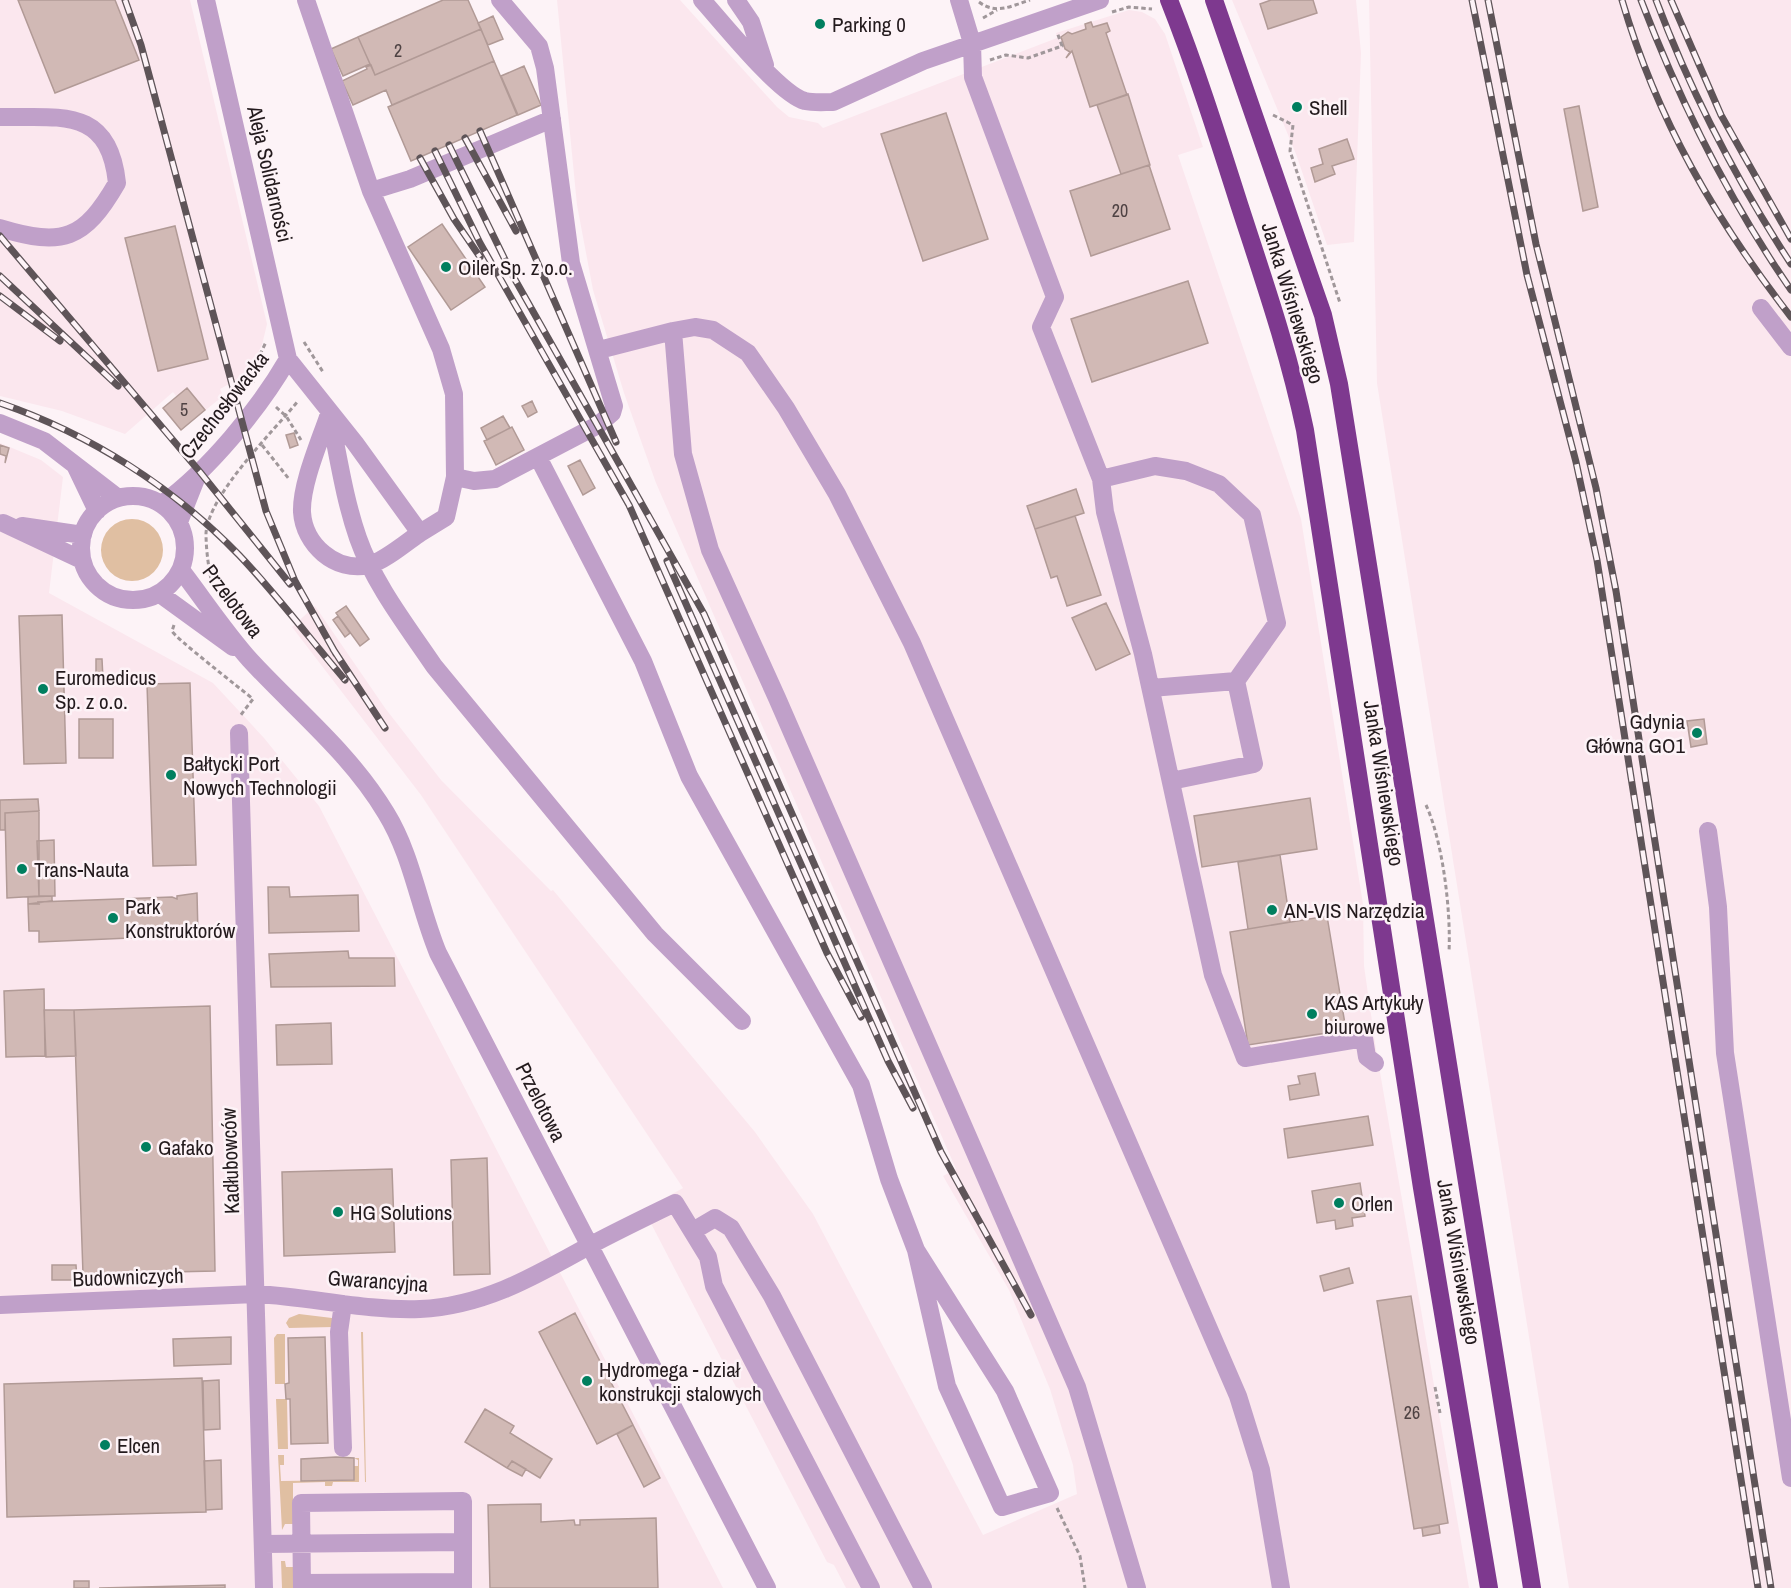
<svg xmlns="http://www.w3.org/2000/svg" width="1791" height="1588" viewBox="0 0 1791 1588" font-family="'Archivo Narrow',sans-serif">
	<style>
		.built { fill: #fbe7ee }
		.green { fill: #e0bfa2 }
		.building { fill: #d1b9b5; stroke: #b19a96; stroke-width: 1.5 }
		.lines { fill: none; stroke-linecap: round; stroke-linejoin: round }
		.path { stroke: #a0979a; stroke-width: 3; stroke-dasharray: 4.5 3; stroke-linecap: butt }
		.minor { stroke: #c0a0c9; stroke-width: 18 }
		.highway { stroke: #7e398f; stroke-width: 18 }
		.rail-casing { stroke: #5e5458; stroke-width: 7 }
		.rail { stroke: #fdf3f7; stroke-width: 4.5; stroke-dasharray: 14; stroke-linecap: butt }
		.poi-dot { fill: #007f5f; stroke: #fdf3f7; stroke-width: 2 }
		.labels { text-anchor: middle; dominant-baseline: central; stroke-width: 5; stroke-linejoin: round; paint-order: stroke }
		.number-label { font-size: 18px; fill: #4e4243 }
		.poi-label { font-size: 21px; fill: #231a1d; stroke: #fdf3f7; text-anchor: start }
		.street-label { font-size: 21px; fill: #231a1d; stroke: #fdf3f7 }
	</style>
	<rect width="100%" height="100%" fill="#fdf3f7"/>
	<path class="built" d="M0,0H190L267,324L262,345L247,374L220,389L223,396L181,430L163,408L177,397L173,392L125,434L62,411L0,396Z
		M557,0H680L777,107L789,117L818,123L823,128L1057,38L1056,33L1129,10L1142,12L1155,19L1165,34L1203,147L1178,155L1301,519L1363,904L1364,966L1376,1049L1469,1588H846L834,1565L827,1562L644,1210L683,1188L421,795L292,627L315,606L385,708L441,780L551,891L553,890L755,1132L813,1214L983,1535L1077,1494L1073,1465L1050,1389L1009,1290L943,1176L956,1169L656,483L624,393L593,290L577,205Z
		M1232,0H1356L1361,53L1354,242L1327,245L1296,154Z
		M1369,0H1791V1588H1569L1377,383Z
		M0,443L41,460L63,477L49,593L213,683L264,738L319,806L723,1588H0Z"/>
	<path class="green" d="M101 550a31 31 0 1 1 62 0a31 31 0 1 1-62 0Z
		M299,1314L332,1318L333,1327L289,1328L286,1323L289,1318Z
		M361,1332H363L366,1482H365Z
		M277,1334H285V1384H275L274,1338Z
		M276,1399H287L288,1449H278Z
		M278,1455H284V1465H280L281,1481L354,1480V1466H358V1460L354,1458H359V1482H333L332,1486H325V1482L293,1483V1524H285L282,1530Z
		M281,1561H285L286,1567H295V1588H282Z"/>
	<path class="building" d="M18,0H115L139,60L55,93Z
		M443,0H468L481,29L375,75L358,37Z
		M1271,0H1313L1317,13L1268,29L1260,4Z
		M493,16L503,39L488,45L478,23Z
		M1091,22L1093,27L1107,23L1110,31L1106,33L1127,95L1090,107L1072,51L1066,58L1070,52L1065,49L1061,37L1068,32L1072,34L1086,29L1085,24Z
		M481,29L494,61L392,105L386,90L353,105L342,81L367,69L366,67L371,65L375,75Z
		M358,37L370,64L343,76L331,49Z
		M494,61L517,115L411,161L388,107Z
		M524,66L541,105L518,115L501,76Z
		M1128,94L1150,165L1121,174L1097,105Z
		M1579,106L1598,207L1583,211L1564,109Z
		M946,113L988,239L923,261L881,134Z
		M1347,139L1354,159L1332,166L1335,174L1315,182L1311,168L1323,164L1319,149Z
		M1149,165L1170,229L1091,256L1070,191Z
		M442,224L485,287L451,310L408,247Z
		M175,226L208,359L158,371L125,238Z
		M1188,281L1208,343L1092,382L1071,319Z
		M187,388L205,410L181,430L163,408Z
		M532,401L537,412L528,417L522,406Z
		M503,416L510,428L487,440L481,428Z
		M512,427L524,450L496,465L484,441Z
		M294,433L298,445L290,448L286,435Z
		M0,445L9,448L5,463L6,456L0,454Z
		M580,460L595,488L583,495L568,466Z
		M1076,489L1084,513L1035,529L1027,506Z
		M1075,516L1101,595L1067,606L1057,576L1051,578L1035,529Z
		M1106,603L1130,654L1096,670L1072,618Z
		M346,606L369,639L360,646L336,613Z
		M62,615L66,763L24,764L19,616Z
		M338,616L350,633L345,637L333,620Z
		M96,659H102L103,679H96Z
		M190,683L196,865L153,866L147,684Z
		M79,719H113V758H79Z
		M1704,719L1707,744L1691,747L1687,721Z
		M1310,798L1317,849L1202,867L1194,816Z
		M38,799L39,811L5,813V830H0V800Z
		M39,811V896L7,898L5,813Z
		M54,840L55,896H39L37,841Z
		M1280,855L1290,922L1248,929L1238,862Z
		M268,887H289L290,897L358,895L359,931L269,933Z
		M197,893L198,935L39,942V931H29L28,904H39L38,902L172,897L177,899V896Z
		M52,896V901L28,904V897Z
		M1327,916L1346,1030L1248,1045L1230,932Z
		M348,951L349,958H394L395,986L271,987L269,954Z
		M44,989L45,1056L6,1057L4,991Z
		M210,1006L215,1271L83,1274L74,1010Z
		M44,1010H74L76,1056L46,1057Z
		M331,1023L332,1064L277,1065L276,1025Z
		M1315,1073L1319,1095L1290,1100L1288,1086L1300,1084L1298,1076Z
		M1368,1116L1373,1145L1288,1158L1284,1129Z
		M487,1158L490,1274L454,1275L451,1160Z
		M392,1169L395,1252L284,1256L282,1172Z
		M1360,1183L1365,1216L1352,1218L1353,1226L1336,1229L1335,1220L1317,1223L1312,1191Z
		M52,1265H76L77,1280H52Z
		M1349,1268L1353,1283L1324,1291L1320,1276Z
		M1411,1296L1448,1523L1414,1529L1377,1301Z
		M575,1313L633,1425L597,1444L539,1332Z
		M231,1337V1364L174,1366L173,1339Z
		M325,1337L328,1443L291,1444L290,1399H286L285,1384L289,1383L288,1338Z
		M202,1378L206,1512L7,1517L4,1384Z
		M219,1380L220,1429L204,1430L203,1381Z
		M485,1409L514,1426L510,1433L552,1459L540,1478L512,1461L507,1468L465,1442Z
		M633,1425L660,1478L644,1487L617,1434Z
		M336,1457L354,1458V1480L301,1481V1459Z
		M221,1460L222,1509L206,1510L204,1461Z
		M512,1461L526,1469L522,1476L507,1468Z
		M541,1504V1522L574,1520L575,1525H580V1520L656,1518L658,1588H490L488,1505Z
		M1439,1525L1440,1533L1423,1536L1422,1528Z
		M74,1581H89V1588H74Z
		M225,1585V1588H99Z"/>
	<g class="lines">
		<path class="path" d="M979,2C996,15 1011,6 1030,0
			M1112,12L1129,7L1152,9
			M983,18L997,10
			M990,60L1006,55L1028,58L1062,46L1057,32
			M1273,115L1293,125L1290,151L1340,303
			M304,342L323,372
			M253,383V369L266,342
			M276,407L286,416L301,440
			M262,445L289,479
			M211,579C208,564 206,548 206,533C209,494 273,432 298,401
			M174,625L172,631C174,637 241,689 253,699L240,716
			M1426,805C1443,842 1451,911 1449,952
			M1435,1387L1440,1413
			M1057,1508L1080,1556L1085,1588"/>
		<path class="minor" d="M206,0L288,359
			M306,0L371,191L441,349L454,394L455,477L474,481L495,479L598,425L612,413L614,406L571,263L545,68L539,46L500,0
			M702,0C722,22 779,94 805,101C814,103 824,102 833,102L923,61L1100,0
			M736,0L751,22L765,65
			M959,0L972,43L973,77L1055,297L1041,327L1101,479L1105,512L1143,654L1213,975L1245,1058L1364,1038L1367,1057L1375,1063
			M0,117C60,118 109,106 117,183C84,240 63,247 0,228
			M371,191L410,179L552,119
			M1761,308L1791,347
			M673,331L695,327L713,330L748,353L786,408L837,494L912,643L1238,1396L1261,1470L1281,1588
			M599,350L673,331L683,454L710,550L777,698L1077,1387L1137,1588
			M288,359L355,443L420,533C407,542 383,562 369,565C335,573 304,544 302,512C301,484 320,441 329,414
			M329,412C338,454 344,498 358,538C374,584 407,626 434,666L655,934L742,1021
			M0,423L44,441L118,498
			M538,457L643,661L689,776L861,1085L889,1179L916,1250L1005,1391L1050,1493L1002,1507L947,1386L916,1250
			M76,467L97,511
			M1101,479L1155,466L1186,471L1219,484L1252,515L1277,623L1236,681L1254,764L1171,781
			M81 548a52 52 0 1 1 104 0a52 52 0 1 1-104 0Z
			M162,504C209,470 259,409 288,359
			M179,522L196,479
			M3,523L82,560
			M22,526L83,535
			M420,533L446,517L455,477
			M181,570C204,600 225,632 250,660C296,710 350,753 386,813C412,855 419,907 438,953L767,1588
			M160,594L233,647
			M1151,688L1236,681
			M239,733L264,1588
			M1708,831L1718,907L1725,1053L1791,1478
			M693,1231L715,1218L731,1228L772,1296L923,1588
			M343,1304L339,1332L343,1448
			M0,1305L257,1294C312,1297 365,1311 420,1309C484,1306 535,1276 589,1246C617,1231 646,1217 675,1203L708,1257L714,1286L871,1588
			M263,1544L463,1542V1588
			M302,1583L463,1582
			M302,1588L301,1503L463,1501V1542"/>
		<path class="highway" d="M1169,0C1196,68 1218,138 1240,207C1264,281 1289,353 1305,430L1422,1188L1489,1588
			M1214,0L1323,315L1339,384L1532,1588"/>
		<defs>
			<path id="rail" d="M125,0L141,45L266,511L295,581L336,654
				M1472,0L1527,275L1576,462L1597,560L1758,1588
				M1488,0L1536,244L1596,488L1616,591L1771,1588
				M1622,0C1657,120 1715,219 1791,317
				M1641,0C1680,102 1729,200 1791,290
				M1656,0C1691,93 1737,181 1791,264
				M1671,0L1721,115L1791,239
				M480,131L616,442
				M465,138L516,231
				M449,145L513,276L704,614L941,1152L1031,1315
				M435,151L480,243L629,505L827,953L861,1017
				M420,158L454,219L480,257
				M0,236L200,472L290,584
				M0,276L118,386
				M0,296L60,341
				M0,403C90,434 173,487 239,555C277,595 310,639 345,680
				M667,561L888,1061L913,1108
				M333,649L385,728"/>
		</defs>
		<use href="#rail" class="rail-casing"/>
		<use href="#rail" class="rail"/>
	</g>
	<g class="poi-dot">
		<circle cx="820" cy="24" r="6"/>
		<circle cx="1297" cy="107" r="6"/>
		<circle cx="446" cy="267" r="6"/>
		<circle cx="43" cy="689" r="6"/>
		<circle cx="1697" cy="733" r="6"/>
		<circle cx="171" cy="775" r="6"/>
		<circle cx="22" cy="869" r="6"/>
		<circle cx="1272" cy="910" r="6"/>
		<circle cx="113" cy="918" r="6"/>
		<circle cx="1312" cy="1014" r="6"/>
		<circle cx="146" cy="1147" r="6"/>
		<circle cx="1339" cy="1203" r="6"/>
		<circle cx="338" cy="1212" r="6"/>
		<circle cx="587" cy="1381" r="6"/>
		<circle cx="105" cy="1445" r="6"/>
	</g>
	<g class="labels">
		<g class="number-label">
			<text x="398" y="50">2</text>
			<text x="1120" y="210">20</text>
			<text x="184" y="409">5</text>
			<text x="1412" y="1412">26</text>
		</g>
		<g class="poi-label">
			<text x="832" y="24">Parking 0</text>
			<text x="1309" y="107">Shell</text>
			<text x="458" y="267">Oiler Sp. z o.o.</text>
			<text x="55" y="677">Euromedicus<tspan x="55" dy="24">Sp. z o.o.</tspan></text>
			<text x="1685" y="721" text-anchor="end">Gdynia<tspan x="1685" dy="24">Główna GO1</tspan></text>
			<text x="183" y="763">Bałtycki Port<tspan x="183" dy="24">Nowych Technologii</tspan></text>
			<text x="34" y="869">Trans-Nauta</text>
			<text x="125" y="906">Park<tspan x="125" dy="24">Konstruktorów</tspan></text>
			<text x="1284" y="910">AN-VIS Narzędzia</text>
			<text x="1324" y="1002">KAS Artykuły<tspan x="1324" dy="24">biurowe</tspan></text>
			<text x="158" y="1147">Gafako</text>
			<text x="1351" y="1203">Orlen</text>
			<text x="350" y="1212">HG Solutions</text>
			<text x="599" y="1369">Hydromega - dział<tspan x="599" dy="24">konstrukcji stalowych</tspan></text>
			<text x="117" y="1445">Elcen</text>
		</g>
		<g class="street-label">
			<text transform="translate(270 174) rotate(77)">Aleja Solidarności</text>
			<text transform="translate(1293 303) rotate(73)">Janka Wiśniewskiego</text>
			<text transform="translate(224 405) rotate(-52)">Czechosłowacka</text>
			<text transform="translate(233 601) rotate(53)">Przelotowa</text>
			<text transform="translate(1384 783) rotate(81)">Janka Wiśniewskiego</text>
			<text transform="translate(541 1102) rotate(63)">Przelotowa</text>
			<text transform="translate(230 1161) rotate(-92)">Kadłubowców</text>
			<text transform="translate(1459 1262) rotate(80)">Janka Wiśniewskiego</text>
			<text transform="translate(128 1277) rotate(-2)">Budowniczych</text>
			<text transform="translate(378 1281) rotate(4)">Gwarancyjna</text>
		</g>
	</g>
</svg>
